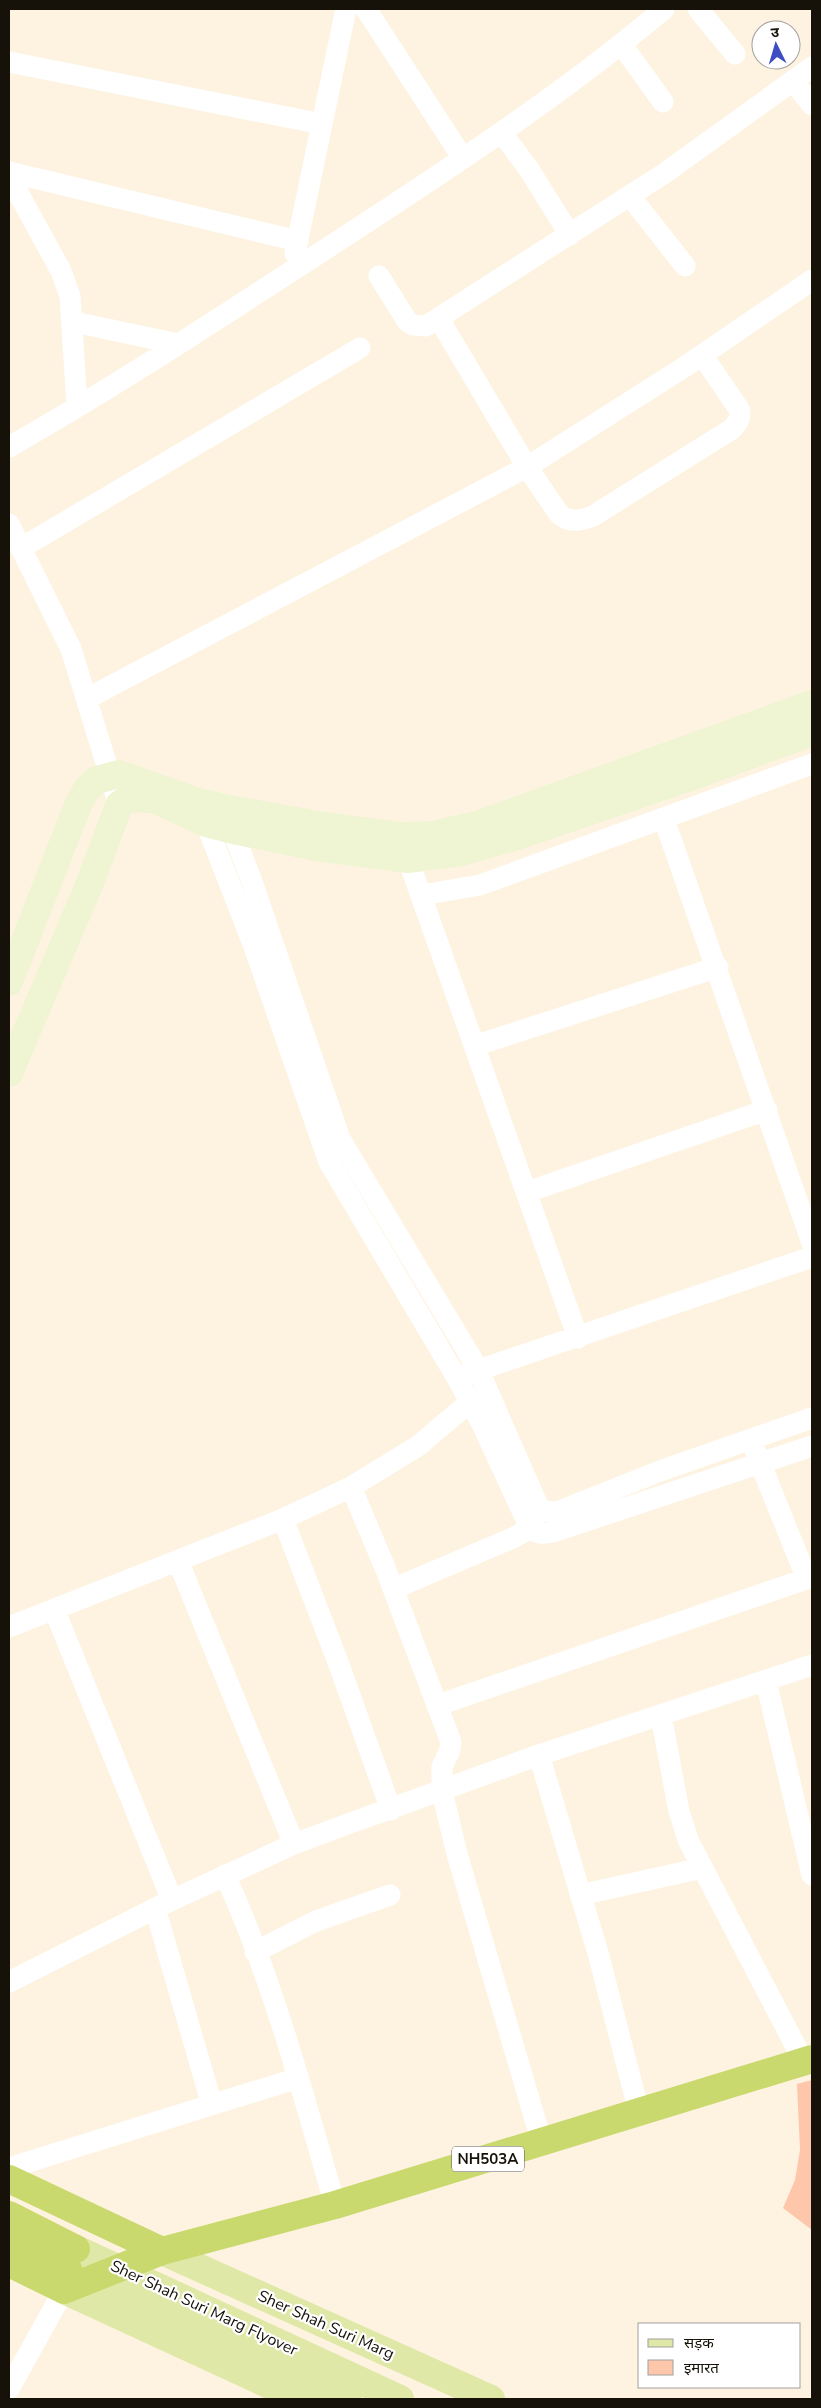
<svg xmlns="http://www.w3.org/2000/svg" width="821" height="2408" viewBox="0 0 821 2408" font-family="'Nunito Sans','Noto Sans Devanagari',sans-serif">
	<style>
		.building { fill: #fec6ab }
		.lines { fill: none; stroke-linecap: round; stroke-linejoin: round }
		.street { stroke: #fff; stroke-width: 21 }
		.secondary { stroke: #eff4d3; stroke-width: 28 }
		.primary { stroke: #dfe8a7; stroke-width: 28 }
		.highway { stroke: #cad96d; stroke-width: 28 }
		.labels { text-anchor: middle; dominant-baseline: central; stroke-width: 4.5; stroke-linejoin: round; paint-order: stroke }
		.shield { fill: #fff; stroke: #5c5954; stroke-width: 1 }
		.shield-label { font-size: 15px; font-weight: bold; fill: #16120a }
		.street-label { font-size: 16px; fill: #16120a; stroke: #fff }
	</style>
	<rect width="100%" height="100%" fill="#fef3e1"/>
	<path class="building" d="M812,2080V2230L783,2208L795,2180L800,2150L797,2084Z"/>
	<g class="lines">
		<path class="street" d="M366,9L462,157
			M698,9L735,54
			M622,45L663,102
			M9,62L322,124
			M793,81L812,105
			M502,133L528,168L570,235
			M9,172L298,241
			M9,176L61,271L70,296L77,405
			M630,196L685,266
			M295,253L346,9
			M379,276L407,321L413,325L426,326L665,173L812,67
			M439,319L527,467L559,514C570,523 580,521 593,516L732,429C737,423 742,418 739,409L702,355
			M74,322L178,344
			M9,447C120,384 227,313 335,243C448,169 561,96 664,9
			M9,524L71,649L119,805
			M21,548L360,348
			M88,698L527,467L686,366L812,280
			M202,813L253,944L329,1162L457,1378L482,1424L530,1528C537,1534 543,1534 553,1532L812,1446
			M228,818L252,882L340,1139L478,1369L539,1508L544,1511L557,1512L660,1471L812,1418
			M664,819L812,1243
			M403,845L578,1338
			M422,895L480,885L812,764
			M474,1046L718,967
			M527,1192L767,1110
			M464,1375L812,1257
			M755,1450L807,1579
			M351,1487L386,1570L451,1742L450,1750L442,1767V1791L457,1854L542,2143
			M283,1519L338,1662L391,1810
			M178,1561L294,1844
			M393,1589L515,1537L530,1528L535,1517
			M9,1627L283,1519L351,1487L418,1446L470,1402
			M766,1681L812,1875
			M438,1705L812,1577
			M661,1716L679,1811L688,1840L804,2062
			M539,1755L598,1953L639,2112
			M225,1875C273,1980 303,2094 335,2205
			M580,1895L702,1868
			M172,1900L294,1844L345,1825L539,1755L812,1665
			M155,1908L212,2105
			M255,1952L316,1921L390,1895
			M9,1982L172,1900L54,1609
			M9,2168L298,2078
			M9,2389L64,2290"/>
		<path class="secondary" d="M9,982L78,805L87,789L97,780L119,774L198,802L224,808L324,826L399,836L433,835L477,825L812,704
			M9,1073L90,883L119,805L129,798L154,799L206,823L233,830L316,847L408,859L462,852L517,836L693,776L812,732"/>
		<path class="primary" d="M76,2249L400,2399
			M162,2251L491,2399
			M75,2272L348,2399
			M64,2290L300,2399"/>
		<path class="highway" d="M9,2179L162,2251
			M9,2215L76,2249
			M9,2239L68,2269
			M9,2263L64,2290L162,2251L335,2205L812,2059"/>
	</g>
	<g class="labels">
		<rect class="shield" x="452" y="2146.5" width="72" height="25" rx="4"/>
		<g class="shield-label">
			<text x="488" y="2159">NH503A</text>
		</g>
		<g class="street-label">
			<text transform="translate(204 2308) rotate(25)">Sher Shah Suri Marg Flyover</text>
			<text transform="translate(326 2325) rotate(24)">Sher Shah Suri Marg</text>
		</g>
	</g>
	<rect width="821" height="2408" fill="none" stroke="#16120a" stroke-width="20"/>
	<rect x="638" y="2323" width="162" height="65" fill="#ffffff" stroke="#a2a09d"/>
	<rect x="648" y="2339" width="25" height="8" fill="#dfe8a7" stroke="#a2a09d"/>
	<text x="684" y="2348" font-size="15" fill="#16120a">सड़क</text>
	<rect x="648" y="2360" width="25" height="15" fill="#fec6ab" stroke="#a2a09d"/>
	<text x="684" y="2373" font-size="15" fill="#16120a">इमारत</text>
	<g transform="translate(776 45) rotate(355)"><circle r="24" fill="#ffffff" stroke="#a2a09d"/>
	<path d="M0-4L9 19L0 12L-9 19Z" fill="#3e4ec2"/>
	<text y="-8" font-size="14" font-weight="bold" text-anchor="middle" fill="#16120a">उ</text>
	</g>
</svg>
